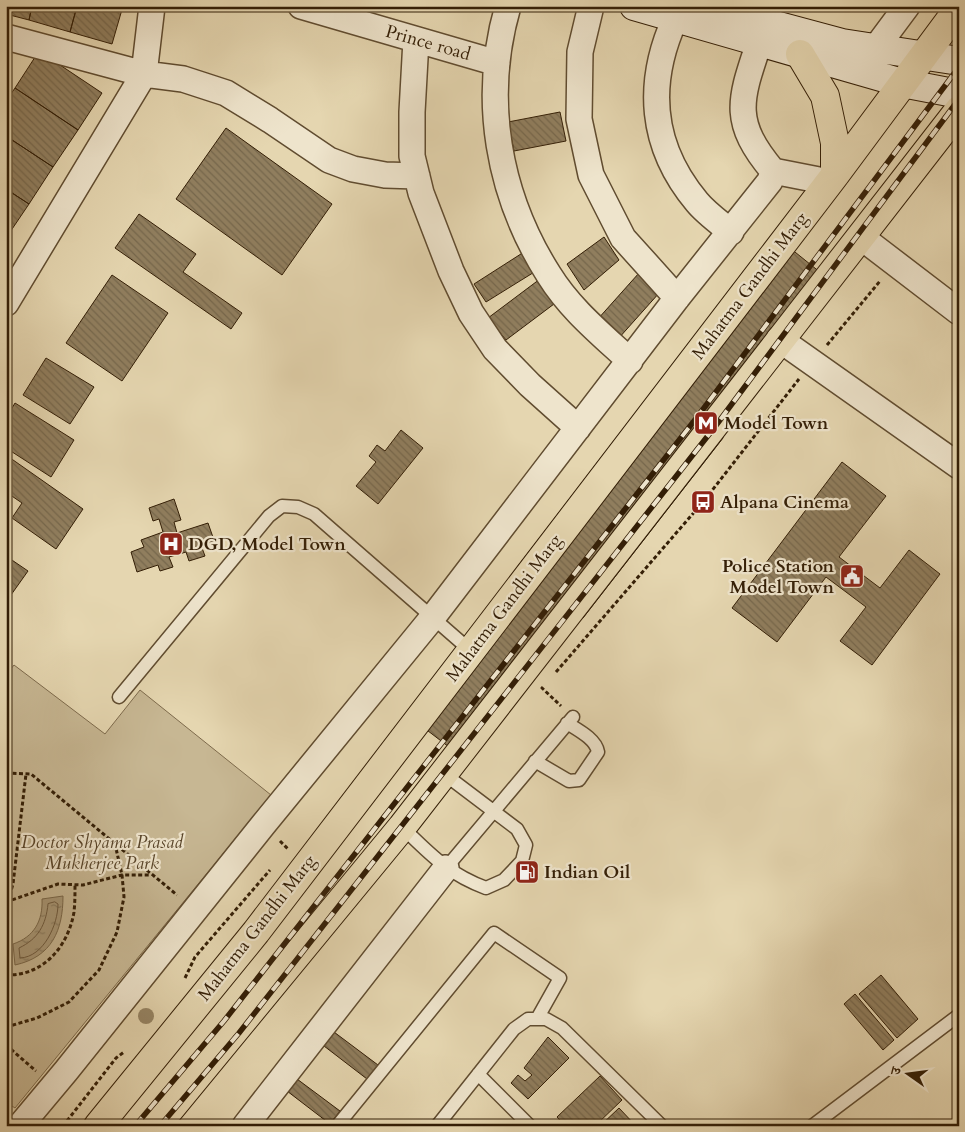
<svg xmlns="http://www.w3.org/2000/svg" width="965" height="1132" viewBox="0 0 965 1132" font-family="Cardo,'Noto Serif Devanagari',serif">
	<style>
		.green { fill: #c7b793; stroke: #7d6a4c }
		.water { fill: url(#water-ripples); stroke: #796749 }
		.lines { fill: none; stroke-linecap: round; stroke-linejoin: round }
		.shore { stroke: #6e5a3e; stroke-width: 1 }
		.building { fill: url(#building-back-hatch); stroke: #331e06 }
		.lane-casing { stroke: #604c30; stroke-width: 15 }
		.street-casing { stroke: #604c30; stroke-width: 28 }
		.secondary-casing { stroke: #331e06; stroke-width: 30 }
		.primary-casing { stroke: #331e06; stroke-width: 30 }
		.path { stroke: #331e06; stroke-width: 3; stroke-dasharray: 4 2.5; stroke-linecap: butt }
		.lane { stroke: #eee4cc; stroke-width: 12 }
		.street { stroke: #eee4cc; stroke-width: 25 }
		.secondary { stroke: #eee4cc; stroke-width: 28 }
		.primary { stroke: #e5d6b0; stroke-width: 28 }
		.rail-casing { stroke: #331e06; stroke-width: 5.5 }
		.rail { stroke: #eee4cc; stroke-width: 4; stroke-dasharray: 11; stroke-linecap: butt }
		.tree { fill: #978666 }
		.labels { text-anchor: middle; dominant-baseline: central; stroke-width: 4.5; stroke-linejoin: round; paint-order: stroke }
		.street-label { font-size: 18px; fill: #331e06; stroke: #eee4cc }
		.poi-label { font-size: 18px; font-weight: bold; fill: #331e06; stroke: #eee4cc; text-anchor: start }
		.park-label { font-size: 18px; font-style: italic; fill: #584429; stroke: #eee4cc }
	</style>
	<defs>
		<pattern id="water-ripples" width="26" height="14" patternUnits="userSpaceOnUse" patternTransform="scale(1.25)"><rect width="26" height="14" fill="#a89776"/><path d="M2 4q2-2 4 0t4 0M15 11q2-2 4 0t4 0" fill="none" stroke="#897b5f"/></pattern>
		<pattern id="building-back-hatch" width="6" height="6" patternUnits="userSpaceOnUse" patternTransform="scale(1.25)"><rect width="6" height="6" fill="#907e5e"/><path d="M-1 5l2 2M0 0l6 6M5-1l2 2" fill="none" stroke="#76674c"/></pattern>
	</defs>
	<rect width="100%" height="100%" fill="#e5d6b0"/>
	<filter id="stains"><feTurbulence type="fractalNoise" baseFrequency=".004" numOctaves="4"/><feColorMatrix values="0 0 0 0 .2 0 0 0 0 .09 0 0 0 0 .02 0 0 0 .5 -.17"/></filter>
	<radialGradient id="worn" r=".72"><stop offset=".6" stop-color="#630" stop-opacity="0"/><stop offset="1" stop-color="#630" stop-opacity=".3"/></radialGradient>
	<path class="green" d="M14,665L105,734L140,690L271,795L15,1108L6,1102V675Z"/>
	<path class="water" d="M63,896C63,930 52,957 15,965L13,944C34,937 43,921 42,899Z"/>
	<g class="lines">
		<path class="shore" d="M55,902L58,904C58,924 44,957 20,958L19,948C38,939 46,925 48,904Z"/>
	</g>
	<path class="building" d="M6,6H32L29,20L6,14Z
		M32,6H77L70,32L29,20Z
		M77,6H123L112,44L70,32Z
		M39,51L102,93L78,130L15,88Z
		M15,88L78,130L53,167L6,136V101Z
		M560,112L566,141L514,151L508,122Z
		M226,128L332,204L282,275L176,199Z
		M6,136L53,167L29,204L6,189Z
		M6,189L29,204L6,238Z
		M139,214L196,254L183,272L242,313L231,329L115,248Z
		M604,237L619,260L584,290L567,264Z
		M785,244L831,281L721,419L723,438L583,618L568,614L462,757L419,724L526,584L518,566L656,386L672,388Z
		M524,252L536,271L486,302L474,284Z
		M639,273L660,292L618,339L597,320Z
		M112,275L168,313L122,381L66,343Z
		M540,279L558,301L506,340L488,318Z
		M46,358L94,387L70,424L23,395Z
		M15,403L74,440L51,477L6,448V418Z
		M401,430L423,448L378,504L356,486L376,462L369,456L377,445L385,451Z
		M6,455L83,509L56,549L12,518L22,503L6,492Z
		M842,462L886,496L839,557L880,588L909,550L940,574L872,665L840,641L866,607L826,577L777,642L732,608Z
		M174,499L181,520L174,522L177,533L208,523L215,543L202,548L205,556L189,561L186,552L169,557L173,567L160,571L158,565L137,572L131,552L144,547L141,540L163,532L159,519L153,521L149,508Z
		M6,556L28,571L6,602Z
		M881,975L918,1019L897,1038L859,994Z
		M855,994L894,1040L883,1050L844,1004Z
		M334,1032L378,1065L367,1079L324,1046Z
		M548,1037L569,1058L528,1099L511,1083L518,1075L525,1081L532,1075L524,1068Z
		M600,1076L622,1100L595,1126H565L557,1117Z
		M297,1079L340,1111L330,1124L287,1091Z
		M619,1108L636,1126H600Z"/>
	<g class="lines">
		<defs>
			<path id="lane" d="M119,697L269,516L282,506L298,507L314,514L471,651
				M535,761L569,781L579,780L598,752C596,739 578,730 567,723
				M402,827C430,854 448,874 486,888L504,880L522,861L526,845L517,829L443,773
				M446,868L573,717
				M478,1074L530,1126
				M337,1126L494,933L560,978L537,1019
				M437,1126L514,1029L528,1019H546L562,1028L662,1126
				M812,1126L959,1015"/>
			<path id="street" d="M301,6L497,63
				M508,6C481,99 498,195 549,275C570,309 601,334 630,361
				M591,6L580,52L579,119L591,175L623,238L677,298
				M675,19C646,83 650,146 697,202C706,213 720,223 731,232
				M6,37L144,74L183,79L226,93L270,120L329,160L353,169L385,175L417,176
				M416,40L412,112V156L421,193L451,271L471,313L495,349L530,385L578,428
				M875,49L907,6
				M773,171L829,182
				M861,237L959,312
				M6,303L144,74L152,6
				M779,339L959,466
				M20,1126L66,1071L263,825L433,617L677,298L770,181L773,171C731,121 740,100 759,43
				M245,1126L446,868"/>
			<path id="secondary" d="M634,6L902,83L959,94
				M704,6L842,43L959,61"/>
			<path id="primary" d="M800,54L825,96L835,143V175
				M98,1126L256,932L835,175L959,8
				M156,1126L402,827L959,110"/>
		</defs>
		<use href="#lane" class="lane-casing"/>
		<use href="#street" class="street-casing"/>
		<use href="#secondary" class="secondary-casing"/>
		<use href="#primary" class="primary-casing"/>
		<path class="path" d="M827,345L880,281
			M556,672L703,502L799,379
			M543,687L542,688L561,706
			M6,773L31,774L177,895
			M280,841L288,849
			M6,902L58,884L83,885L122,875H151
			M6,908L13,884L26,774
			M6,975C43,976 68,947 74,912C75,903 75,893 75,885
			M185,978L195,957L270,870
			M6,1027L37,1018L69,1002L99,970L117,932L124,897L122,875L115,844
			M6,1045L36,1071
			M63,1126L116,1058L124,1052"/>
		<use href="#lane" class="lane"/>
		<use href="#street" class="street"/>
		<use href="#secondary" class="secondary"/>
		<use href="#primary" class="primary"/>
		<defs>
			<path id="rail" d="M135,1126L224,1021L698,416L959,67
				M160,1126L239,1033L714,428L959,99"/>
		</defs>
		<use href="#rail" class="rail-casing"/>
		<use href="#rail" class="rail"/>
	</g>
	<circle class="tree" cx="146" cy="1016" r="8"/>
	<defs>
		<symbol id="metro-square" viewBox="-11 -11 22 22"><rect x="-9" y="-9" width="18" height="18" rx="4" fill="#8f2418" stroke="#eee4cc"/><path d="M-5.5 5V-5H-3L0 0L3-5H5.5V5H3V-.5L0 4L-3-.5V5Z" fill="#fff"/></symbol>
		<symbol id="bus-square" viewBox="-11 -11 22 22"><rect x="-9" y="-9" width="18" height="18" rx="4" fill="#8f2418" stroke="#eee4cc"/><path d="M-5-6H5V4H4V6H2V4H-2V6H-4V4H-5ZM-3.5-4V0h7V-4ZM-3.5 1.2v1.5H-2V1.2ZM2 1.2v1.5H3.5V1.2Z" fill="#fff"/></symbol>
		<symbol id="hospital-square" viewBox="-11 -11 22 22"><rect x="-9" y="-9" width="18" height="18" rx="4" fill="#8f2418" stroke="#eee4cc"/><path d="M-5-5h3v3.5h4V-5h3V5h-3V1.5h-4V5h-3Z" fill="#fff"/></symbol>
		<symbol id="civic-square" viewBox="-11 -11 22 22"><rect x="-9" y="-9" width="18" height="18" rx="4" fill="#8f2418" stroke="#eee4cc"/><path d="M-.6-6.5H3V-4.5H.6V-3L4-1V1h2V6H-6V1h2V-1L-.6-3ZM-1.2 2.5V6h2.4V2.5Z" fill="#fff"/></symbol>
		<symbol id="fuel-square" viewBox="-11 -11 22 22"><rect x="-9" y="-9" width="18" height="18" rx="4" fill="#8f2418" stroke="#eee4cc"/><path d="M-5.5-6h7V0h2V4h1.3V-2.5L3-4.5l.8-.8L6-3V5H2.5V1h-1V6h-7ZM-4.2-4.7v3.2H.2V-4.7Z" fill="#fff"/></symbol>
	</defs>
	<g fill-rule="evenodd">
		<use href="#metro-square" x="692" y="409" width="28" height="28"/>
		<use href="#bus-square" x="689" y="488" width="28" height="28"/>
		<use href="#hospital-square" x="157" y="530" width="28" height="28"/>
		<use href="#civic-square" x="838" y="562" width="28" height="28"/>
		<use href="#fuel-square" x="513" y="858" width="28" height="28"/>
	</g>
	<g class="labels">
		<g class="street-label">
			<text transform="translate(428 43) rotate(16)">Prince road</text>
			<text transform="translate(750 286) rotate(-53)">Mahatma Gandhi Marg</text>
			<text transform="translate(504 608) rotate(-53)">Mahatma Gandhi Marg</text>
			<text transform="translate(257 928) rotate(-52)">Mahatma Gandhi Marg</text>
		</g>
		<g class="poi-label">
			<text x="724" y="423">Model Town</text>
			<text x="720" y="502">Alpana Cinema</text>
			<text x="188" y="544">DGD, Model Town</text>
			<text x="834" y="566" text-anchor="end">Police Station<tspan x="834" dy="21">Model Town</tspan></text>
			<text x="544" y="872">Indian Oil</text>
		</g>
		<g class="park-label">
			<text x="102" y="842">Doctor Shyama Prasad<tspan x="102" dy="21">Mukherjee Park</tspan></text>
		</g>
	</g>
	<rect width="965" height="1132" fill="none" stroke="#e5d6b0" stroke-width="25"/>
	<rect x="8" y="8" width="950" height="1117" fill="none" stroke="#331e06" stroke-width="2.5"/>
	<rect x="12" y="12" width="940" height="1107" fill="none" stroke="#331e06"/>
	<g transform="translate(908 1074) rotate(284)" stroke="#eee4cc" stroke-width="4" paint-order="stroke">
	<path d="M0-4L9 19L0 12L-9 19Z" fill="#331e06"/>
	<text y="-8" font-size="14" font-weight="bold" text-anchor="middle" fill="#331e06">उ</text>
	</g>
	<rect width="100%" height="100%" filter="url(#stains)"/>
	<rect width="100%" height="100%" fill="url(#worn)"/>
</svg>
